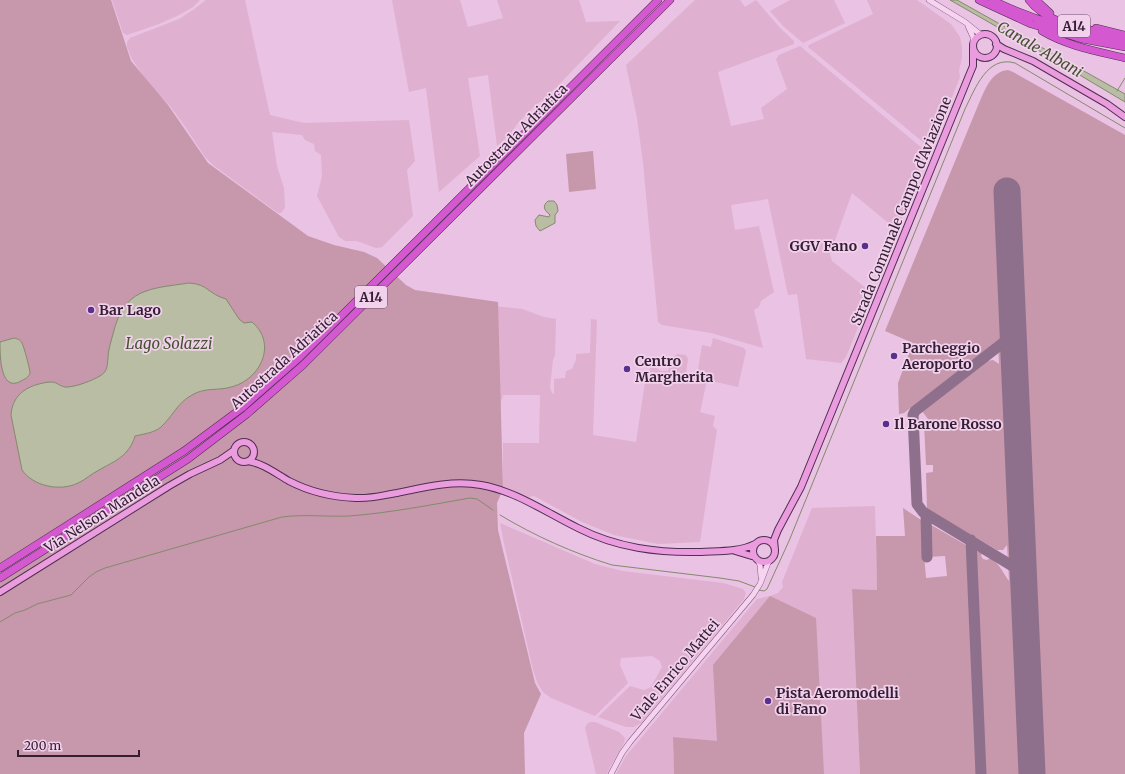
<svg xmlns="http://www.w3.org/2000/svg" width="1125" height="774" viewBox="0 0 1125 774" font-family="Merriweather,serif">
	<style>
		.farmland { fill: #dfb0d0 }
		.green { fill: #c797ab }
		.water { fill: #b9bda4; stroke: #838a6c }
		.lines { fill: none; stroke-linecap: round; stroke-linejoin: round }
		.stream { stroke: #838a6c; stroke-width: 1 }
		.taxiway { stroke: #8e708c; stroke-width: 11 }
		.runway { stroke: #8e708c; stroke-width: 27 }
		.minor-casing { stroke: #835b82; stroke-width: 6 }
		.major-casing { stroke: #4f2f51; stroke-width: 8 }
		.highway-casing { stroke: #4f2f51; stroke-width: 8 }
		.minor { stroke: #f6d4f0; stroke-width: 5 }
		.major { stroke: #eb9cde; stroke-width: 6 }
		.highway { stroke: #d458d0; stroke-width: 7 }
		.poi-dot { fill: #5b2f8d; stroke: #f2d1ec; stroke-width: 1.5 }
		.labels { text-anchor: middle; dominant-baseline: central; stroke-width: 3.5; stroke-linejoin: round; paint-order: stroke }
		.shield { fill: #f2d1ec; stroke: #6c546b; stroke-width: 1 }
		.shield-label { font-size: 13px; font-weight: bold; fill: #331e34 }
		.street-label { font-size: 14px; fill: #331e34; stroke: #f2d1ec }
		.poi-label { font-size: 14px; font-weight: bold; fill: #331e34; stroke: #f2d1ec; text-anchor: start }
		.water-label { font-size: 15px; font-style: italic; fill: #43522e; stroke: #f2d1ec }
	</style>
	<rect width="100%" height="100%" fill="#eac2e3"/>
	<path class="farmland" d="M112,0H200L193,7L179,15L159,24L127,35L123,33Z
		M206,0H245L270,115L304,123L409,120L415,161L407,170L413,216L382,247L376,248L357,241H345L339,237L317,196L322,176L321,155L315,151L314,144L305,140L302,135L272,132L277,166L284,188L285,208L281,213H278L213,165L205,157L184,125L170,106L148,83L132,59L127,47V42L130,38L179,19L193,10Z
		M392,0H460L468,27L503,18L497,0H579L586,22L620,21L546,98L537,104L518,123L510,134L497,146L488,75L468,78L480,156L439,192L426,88L409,92Z
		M695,0H740L745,7L756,0L780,28L794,41V44L718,72L731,126L764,119L761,108L787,89L776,59L779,55L800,46L923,149L925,158L897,230L852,193L830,254L832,261L872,293L846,357L841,363L806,359L797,294L788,295L768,199L731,205L735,230L759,226L774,292L761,301L759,307L754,310L763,348L711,333L662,325L658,322L643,163L637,118L626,65Z
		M790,0H834L845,23L803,43L783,26L770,11Z
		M867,0H917L951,24L960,37L962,47V58L959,70L960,77L935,140L929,147L808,47L809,45L873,14Z
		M494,306L522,309L544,317L556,319L555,355L553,360L550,387L552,393L554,394V379L565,378L566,371L572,369L576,360V354L590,353L591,319L597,320L593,435L636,442L645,382L649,377L650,368H656L661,371H668L671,358L678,354L686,355L688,359L686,373L697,376L702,345L711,347L713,338L744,348L746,351L738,387L707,380L700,412L715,416L713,426L717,430L700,542L658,544L614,535L582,522L534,496L529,497L503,487V443H539L540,395H503L500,405Z
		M875,506L877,590L852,589L860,774H770L802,751L673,737L674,774H616L626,756L757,599L770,596L778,593L783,587L782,582L812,508Z
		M500,523L595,564L623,571L723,583L743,589L746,593L744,599L641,723L634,727H626L598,717L630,686L644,690L651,687L662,667L660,661L652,656L621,658L620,665L628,683L595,716L551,698L543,692L538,684L533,670L503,539Z
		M590,722H595L619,732L625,738L624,743L610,767L607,774H596L585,728L587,724Z"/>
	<path class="green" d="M0,0H111L131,61L168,105L208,163L308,236L334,245L364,252L377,258L406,285L415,290L498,302L503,489L497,503L498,530L535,683L541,694L524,733L525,774H0Z
		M1008,70L1013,72L1125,135V774H860L852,589L877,590L876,536H905L903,508L921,520L926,578L947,576L945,556L927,557L926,522L978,552V551L982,553L981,556L983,559L987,560L990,558C1000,564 1003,573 1009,581L1007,545L1003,550H997L927,509L926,473L933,472V465H926L924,423L928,419L922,411L986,361L993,360L999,364L998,340L904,413L899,414L898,383L913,343L885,331L977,108C984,93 989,72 1008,70Z
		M593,151L596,189L569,192L566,154Z
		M770,596L816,618L824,774H674L673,737L717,741L713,665Z"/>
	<path class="water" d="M950,0H957L1125,94V102L1021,40L1018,41L1013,36Z
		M548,201H554L557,205L558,211L555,215V223L540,231L536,226L535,220L539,215L549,217L550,215C544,210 542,206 548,201Z
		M189,283C208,284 208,294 226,299L239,319L244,323L252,322C278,344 260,380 231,387C218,391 205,387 192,395C177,403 173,416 161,427C154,433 143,434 135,436C129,456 115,461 99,470C91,474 85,480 78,483C60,492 33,486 22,470L11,415C12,398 23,388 39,384C43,383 47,382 51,382C58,382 61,388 68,387C78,386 91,381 100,376C108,371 107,366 108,358C108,350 111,342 113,334C124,288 149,289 189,283Z
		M14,338C17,339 20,339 22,343C24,347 30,369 30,373C29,377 25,379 21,381C0,393 0,355 0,342Z"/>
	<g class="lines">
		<path class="stream" d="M1117,91L1125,78
			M500,515C535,536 573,553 612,565L720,578L739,581L755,587
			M759,590L764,591L767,589L789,541L965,109C975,89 987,55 1015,63L1125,128
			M0,622L15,613L25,610L37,604L71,595L89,577L96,572L105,568L282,517C304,514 327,517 349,516C389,513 430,505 470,498L477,499L493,510"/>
		<path class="taxiway" d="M1013,335L915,411L913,415L917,504L923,512L1024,573
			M926,514L927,557
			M971,540L981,774"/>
		<path class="runway" d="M1007,191L1032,774"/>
		<defs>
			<path id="minor" d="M929,0L965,22L981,35
				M968,26L973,37V43
				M757,559L760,565L761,577
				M611,774L622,753L630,742L753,595L760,584L768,563L771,559"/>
			<path id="major" d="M973 46a12 12 0 1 1 24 0a12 12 0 1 1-24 0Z
				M996,44L1004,49L1033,61L1107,104L1125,117
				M234 452a10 10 0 1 1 20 0a10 10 0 1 1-20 0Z
				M248,461C264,464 275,473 289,481C310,492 332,497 356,498C370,499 384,495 397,493C425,487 453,480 481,485C516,491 547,513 578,528C617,548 658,553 701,552C719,551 739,552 755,544
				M753 551a11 11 0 1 1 22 0a11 11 0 1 1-22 0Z
				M775,550L774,540L778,530L801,487L968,78L973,66V48
				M735,551L755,557
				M0,592L169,486L190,474L220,460L233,451"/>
			<path id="highway" d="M979,0L1031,24L1082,39L1125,47
				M992,0C1035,21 1078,32 1125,41
				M1029,0C1046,22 1075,26 1100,32
				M1036,0L1050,13
				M1096,28L1125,35
				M1042,31C1067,46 1096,51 1125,58
				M0,568L184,451L242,408L300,357L658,0
				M0,578L188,459L247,414L303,365L670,0"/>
		</defs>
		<use href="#minor" class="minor-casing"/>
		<use href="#major" class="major-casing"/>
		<use href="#highway" class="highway-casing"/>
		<use href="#minor" class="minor"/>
		<use href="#major" class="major"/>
		<use href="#highway" class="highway"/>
	</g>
	<g class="poi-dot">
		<circle cx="865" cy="246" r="4"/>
		<circle cx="91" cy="310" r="4"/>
		<circle cx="894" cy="356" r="4"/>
		<circle cx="627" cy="369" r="4"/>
		<circle cx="886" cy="424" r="4"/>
		<circle cx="768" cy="701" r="4"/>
	</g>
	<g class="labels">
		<g class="shield">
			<rect x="1058" y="15" width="32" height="22" rx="3"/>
			<rect x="355" y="286" width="32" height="22" rx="3"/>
		</g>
		<g class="shield-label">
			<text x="1074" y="26">A14</text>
			<text x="371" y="297">A14</text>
		</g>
		<g class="street-label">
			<text transform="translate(516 135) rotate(-45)">Autostrada Adriatica</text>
			<text transform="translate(901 211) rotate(-68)">Strada Comunale Campo d'Aviazione</text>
			<text transform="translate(284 360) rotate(-42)">Autostrada Adriatica</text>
			<text transform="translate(102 514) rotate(-32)">Via Nelson Mandela</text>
			<text transform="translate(675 670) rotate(-50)">Viale Enrico Mattei</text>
		</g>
		<g class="poi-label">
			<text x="857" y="246" text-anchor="end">GGV Fano</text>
			<text x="99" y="310">Bar Lago</text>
			<text x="902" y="348">Parcheggio<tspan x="902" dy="16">Aeroporto</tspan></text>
			<text x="635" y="361">Centro<tspan x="635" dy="16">Margherita</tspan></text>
			<text x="894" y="424">Il Barone Rosso</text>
			<text x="776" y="693">Pista Aeromodelli<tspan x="776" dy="16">di Fano</tspan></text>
		</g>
		<g class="water-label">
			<text transform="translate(1040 49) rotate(30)">Canale Albani</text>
			<text x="169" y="343">Lago Solazzi</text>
		</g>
	</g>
	<path d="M18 750v6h121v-6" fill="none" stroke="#331e34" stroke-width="2"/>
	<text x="24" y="750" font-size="12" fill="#331e34" stroke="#f2d1ec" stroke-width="3" paint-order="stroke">200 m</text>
</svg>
